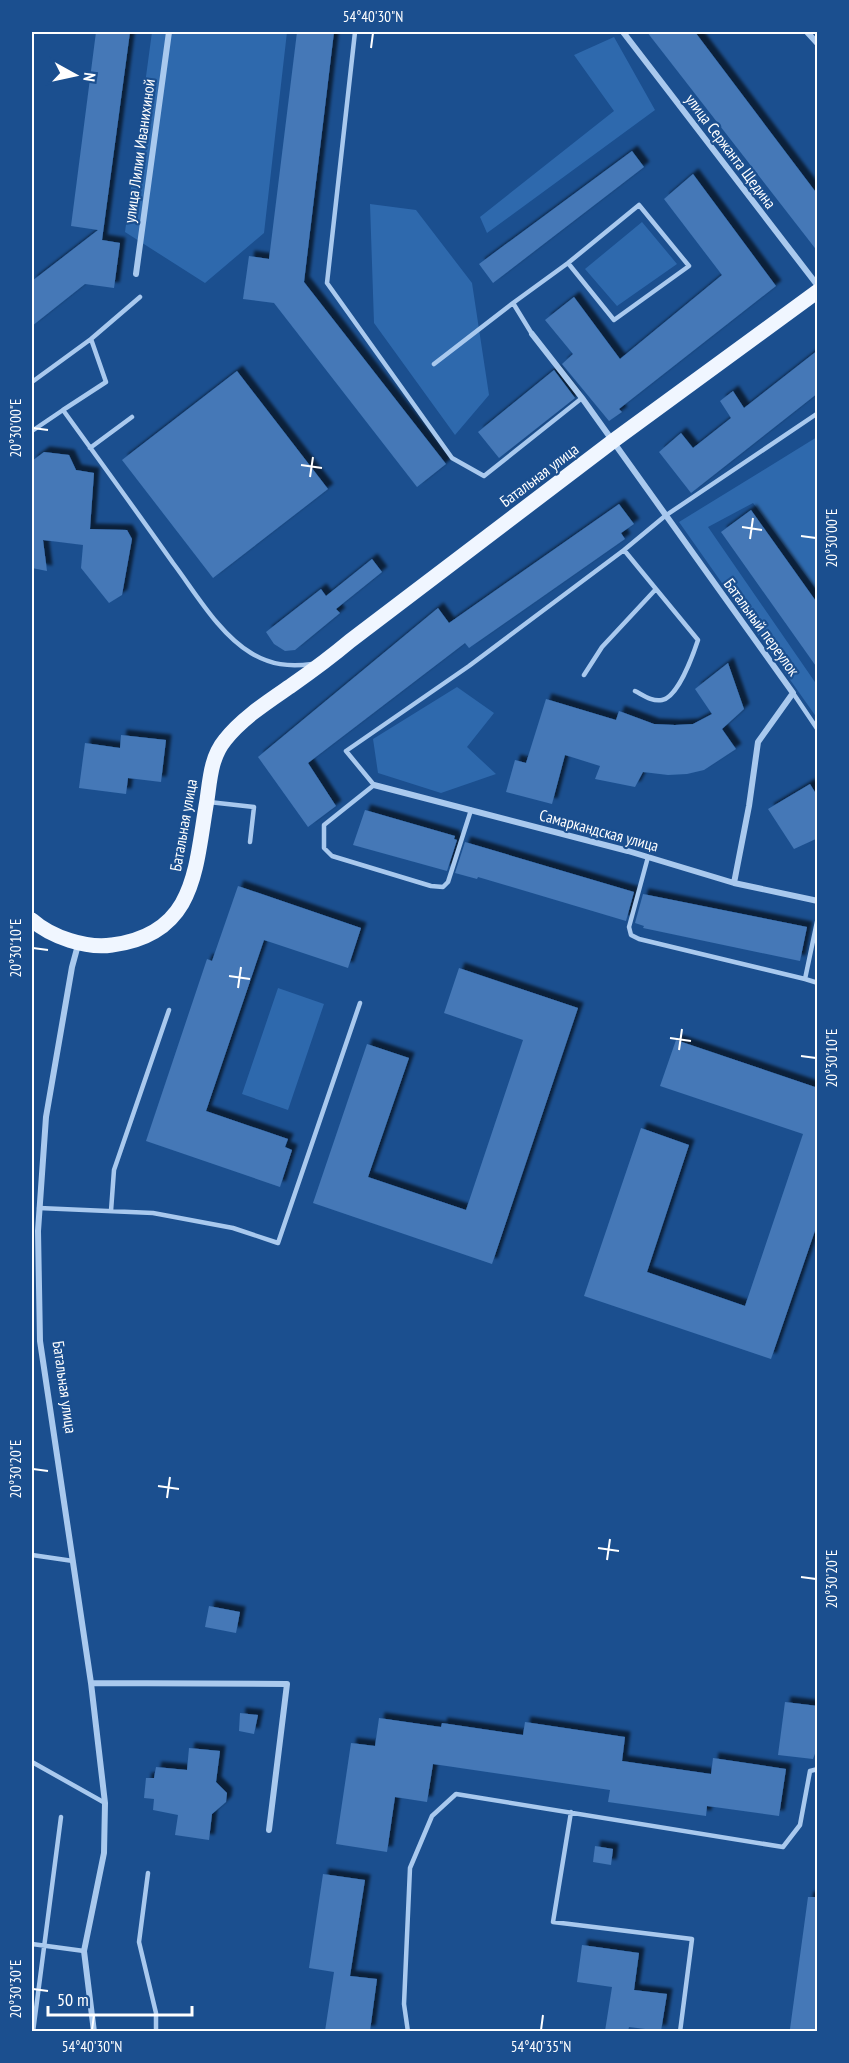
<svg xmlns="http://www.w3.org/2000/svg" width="849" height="2063" viewBox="0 0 849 2063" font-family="'PT Sans Narrow',sans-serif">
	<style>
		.green { fill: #2e69ad }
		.building { fill: #4478b7; filter: url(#shadow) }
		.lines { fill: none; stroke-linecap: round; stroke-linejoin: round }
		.lane { stroke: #a9c9ee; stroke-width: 4.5 }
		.street { stroke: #a9c9ee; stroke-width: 6 }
		.primary { stroke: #f0f6ff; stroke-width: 15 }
		.ticks { fill: none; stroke: #fff; stroke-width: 2 }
		.labels { text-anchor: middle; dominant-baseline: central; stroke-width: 4.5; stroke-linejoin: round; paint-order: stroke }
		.street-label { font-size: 16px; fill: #fff; stroke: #1b4f8f }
		.neatline { fill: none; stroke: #fff; stroke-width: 2 }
		.ticks-label { font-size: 15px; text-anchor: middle; fill: #fff }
	</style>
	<defs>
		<filter id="shadow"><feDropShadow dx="5.5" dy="-5.5" stdDeviation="1.5" flood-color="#0009"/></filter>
	</defs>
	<rect width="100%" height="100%" fill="#1b4f8f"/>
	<path class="green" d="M152,32H287L264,233L205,283L125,232Z
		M614,37L655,110L487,233L480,217L614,111L574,55Z
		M370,204L416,210L472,283L489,395L455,435L374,323Z
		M642,222L677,264L617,306L585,269Z
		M817,437V591L753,503L708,527L817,685V718L679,522Z
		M457,687L494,713L467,747L496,774L441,793L378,773L373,739Z
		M278,988L324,1004L288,1110L242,1094Z"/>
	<path class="building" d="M96,32H130L102,240L120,243L114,288L85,284L32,326V281L98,230L71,226Z
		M297,32H334L304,282L446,464L417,487L274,303L243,299L249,256L269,259Z
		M647,32H695L818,195V252Z
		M632,151L644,167L493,283L479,264Z
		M693,174L776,286L619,409L622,412L609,421L562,364L573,354L545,320L574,297L620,359L722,275L664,199Z
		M818,350V393L691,493L659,452L681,433L693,448L731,418L720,401L733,391L744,408Z
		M554,370L575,398L499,458L478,432Z
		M237,371L328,489L213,578L122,460Z
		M44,452L69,455L76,470L94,473L90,529L127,530L132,539L122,595L109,603L81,568L83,545L43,540L47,571L32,568V461Z
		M619,504L634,524L621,533L625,539L469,648L465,643L308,763L336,806L308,827L258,757L438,608L449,623Z
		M751,510L818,604V669L721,532Z
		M372,559L382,572L336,609L340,613L295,650L285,651L274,644L266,632L321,589L326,596Z
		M728,663L744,709L722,729L736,749L704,770L687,774L668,775L643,772L635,787L595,779L600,766L565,755L552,804L506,792L515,760L526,763L546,699L616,720L619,711L654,724L675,725L693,724L712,714L695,689Z
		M121,735L166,740L161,782L128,778L126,794L79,788L85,743L120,748Z
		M810,784L818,797V838L794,849L768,809Z
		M365,810L455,836L454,839L457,840L447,871L353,845Z
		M465,842L634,892L626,921L478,877L477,879L455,873Z
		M238,886L361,928L348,968L264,940L206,1111L288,1139L285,1147L292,1150L280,1187L146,1141L207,959L212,961Z
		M643,894L807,927L800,961L643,928L644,926L635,923Z
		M459,968L578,1008L492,1264L313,1203L367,1044L409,1058L368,1177L466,1210L523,1040L444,1013Z
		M676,1040L818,1088V1222L771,1359L584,1296L641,1128L689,1145L647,1272L745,1306L803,1134L660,1086Z
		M209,1606L240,1612L236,1633L205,1627Z
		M785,1702L818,1706V1746L813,1759L778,1755Z
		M240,1713L258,1715L254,1734L239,1731Z
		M379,1718L441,1727L442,1723L523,1735L525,1722L625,1737L622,1761L711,1774L713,1758L786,1769L779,1816L707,1806L706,1816L608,1802L610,1790L433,1764L427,1802L395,1797L387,1852L336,1844L351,1743L375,1746Z
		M189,1748L220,1751L216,1782L227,1793L226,1802L212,1814L209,1840L175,1835L178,1815L153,1810L154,1799L144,1798L146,1778H154L156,1767L187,1770Z
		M595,1846L613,1849L611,1865L593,1862Z
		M323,1874L365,1880L350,1976L377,1979L370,2031H325L334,1972L309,1968Z
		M808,1897H818V2031L790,2029Z
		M582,1945L639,1953L634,1990L667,1994L661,2031L629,2027L628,2031H605L612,1987L577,1982Z"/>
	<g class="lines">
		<path class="lane" d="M355,32L327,283L452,458L484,476L582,398
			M532,334L513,303L568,263L639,205L689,266L614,320L568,263
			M434,364L513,303
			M32,382L91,339
			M63,410L106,382L91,339L140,297
			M32,431L63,410C100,461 137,512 173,563C195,592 219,634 251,653C271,665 289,667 312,664
			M90,448L132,417
			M584,675L602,647L656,589L624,550L665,516L818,413
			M635,691C643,695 652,702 662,700C678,697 693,655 698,640L656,589
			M793,693L818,730
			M209,802L254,807L250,842
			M471,810L448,882L443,887L431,886L332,856L324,848V825L374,785L346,751L469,666L624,550
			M648,857L629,927L631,935L639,939L805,979
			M818,917L805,979L818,983
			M39,1208L153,1213L233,1228L278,1243L360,1003
			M111,1211L114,1170L169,1010
			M32,1555L73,1561
			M32,1762L105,1803
			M571,1812L553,1922L692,1939L680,2032
			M148,1873L139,1942L156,2013V2032
			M32,1944L84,1951
			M33,2032L61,1817
			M408,2032L404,2004L410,1868L432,1816L456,1794L783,1847L800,1825L810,1771L818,1769"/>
		<path class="street" d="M623,32L818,286
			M807,32L818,44
			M136,274L169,32
			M532,334L582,398L793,693L758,742L749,806L734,883
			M374,785L628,851L734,883L818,901
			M78,945L72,967L46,1117L38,1231L40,1341L91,1683L105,1803L104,1853L84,1951L94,2032
			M91,1683L287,1684L269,1830"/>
		<path class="primary" d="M32,920C51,937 87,949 112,945C197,934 195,868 207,800C210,779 211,757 225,740C242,718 269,701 292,685C312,671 331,657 350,641L613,441L818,291"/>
	</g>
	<path class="ticks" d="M371,48L373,33M33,428L48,430M301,465L322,468M310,477L313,457M742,527L762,530M801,536L816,538M750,539L753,518M33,948L48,950M229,976L250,979M238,988L241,967M670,1038L691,1041M679,1050L682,1029M801,1056L816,1058M33,1469L48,1471M158,1486L179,1489M167,1498L170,1477M598,1548L619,1551M607,1560L610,1539M801,1577L816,1579M33,1989L48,1991M92,2030L94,2015M541,2030L543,2015"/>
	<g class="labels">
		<g class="street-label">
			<text transform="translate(139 151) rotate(-82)">улица Лилии Иванихиной</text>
			<text transform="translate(731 151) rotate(53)">улица Сержанта Щедина</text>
			<text transform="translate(539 475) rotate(-37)">Батальная улица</text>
			<text transform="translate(762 627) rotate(54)">Батальный переулок</text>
			<text transform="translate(183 825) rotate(-80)">Батальная улица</text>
			<text transform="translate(599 830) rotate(15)">Самаркандская улица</text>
			<text transform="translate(65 1387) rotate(82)">Батальная улица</text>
		</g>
	</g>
	<rect width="849" height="2063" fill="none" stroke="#1b4f8f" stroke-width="66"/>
	<g transform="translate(75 75) rotate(98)" stroke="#1b4f8f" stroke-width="4.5" paint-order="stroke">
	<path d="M0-4.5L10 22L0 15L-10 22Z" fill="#ffffff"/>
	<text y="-9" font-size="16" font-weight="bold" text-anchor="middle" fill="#ffffff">N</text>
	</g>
	<path d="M48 2006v9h144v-9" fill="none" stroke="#ffffff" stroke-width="3"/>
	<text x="57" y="2006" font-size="18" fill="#ffffff" stroke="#1b4f8f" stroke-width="4.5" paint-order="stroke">50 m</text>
	<rect x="33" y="33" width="783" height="1997" class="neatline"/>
	<g class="ticks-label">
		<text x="373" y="22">54°40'30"N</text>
		<text transform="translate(16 428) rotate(-90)" y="5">20°30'00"E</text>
		<text transform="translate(832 538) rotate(-90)" y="5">20°30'00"E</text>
		<text transform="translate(16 948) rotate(-90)" y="5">20°30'10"E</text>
		<text transform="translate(832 1058) rotate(-90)" y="5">20°30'10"E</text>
		<text transform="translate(16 1469) rotate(-90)" y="5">20°30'20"E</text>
		<text transform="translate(832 1579) rotate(-90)" y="5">20°30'20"E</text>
		<text transform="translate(16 1989) rotate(-90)" y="5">20°30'30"E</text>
		<text x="92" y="2052">54°40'30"N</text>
		<text x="541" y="2052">54°40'35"N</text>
	</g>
</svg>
